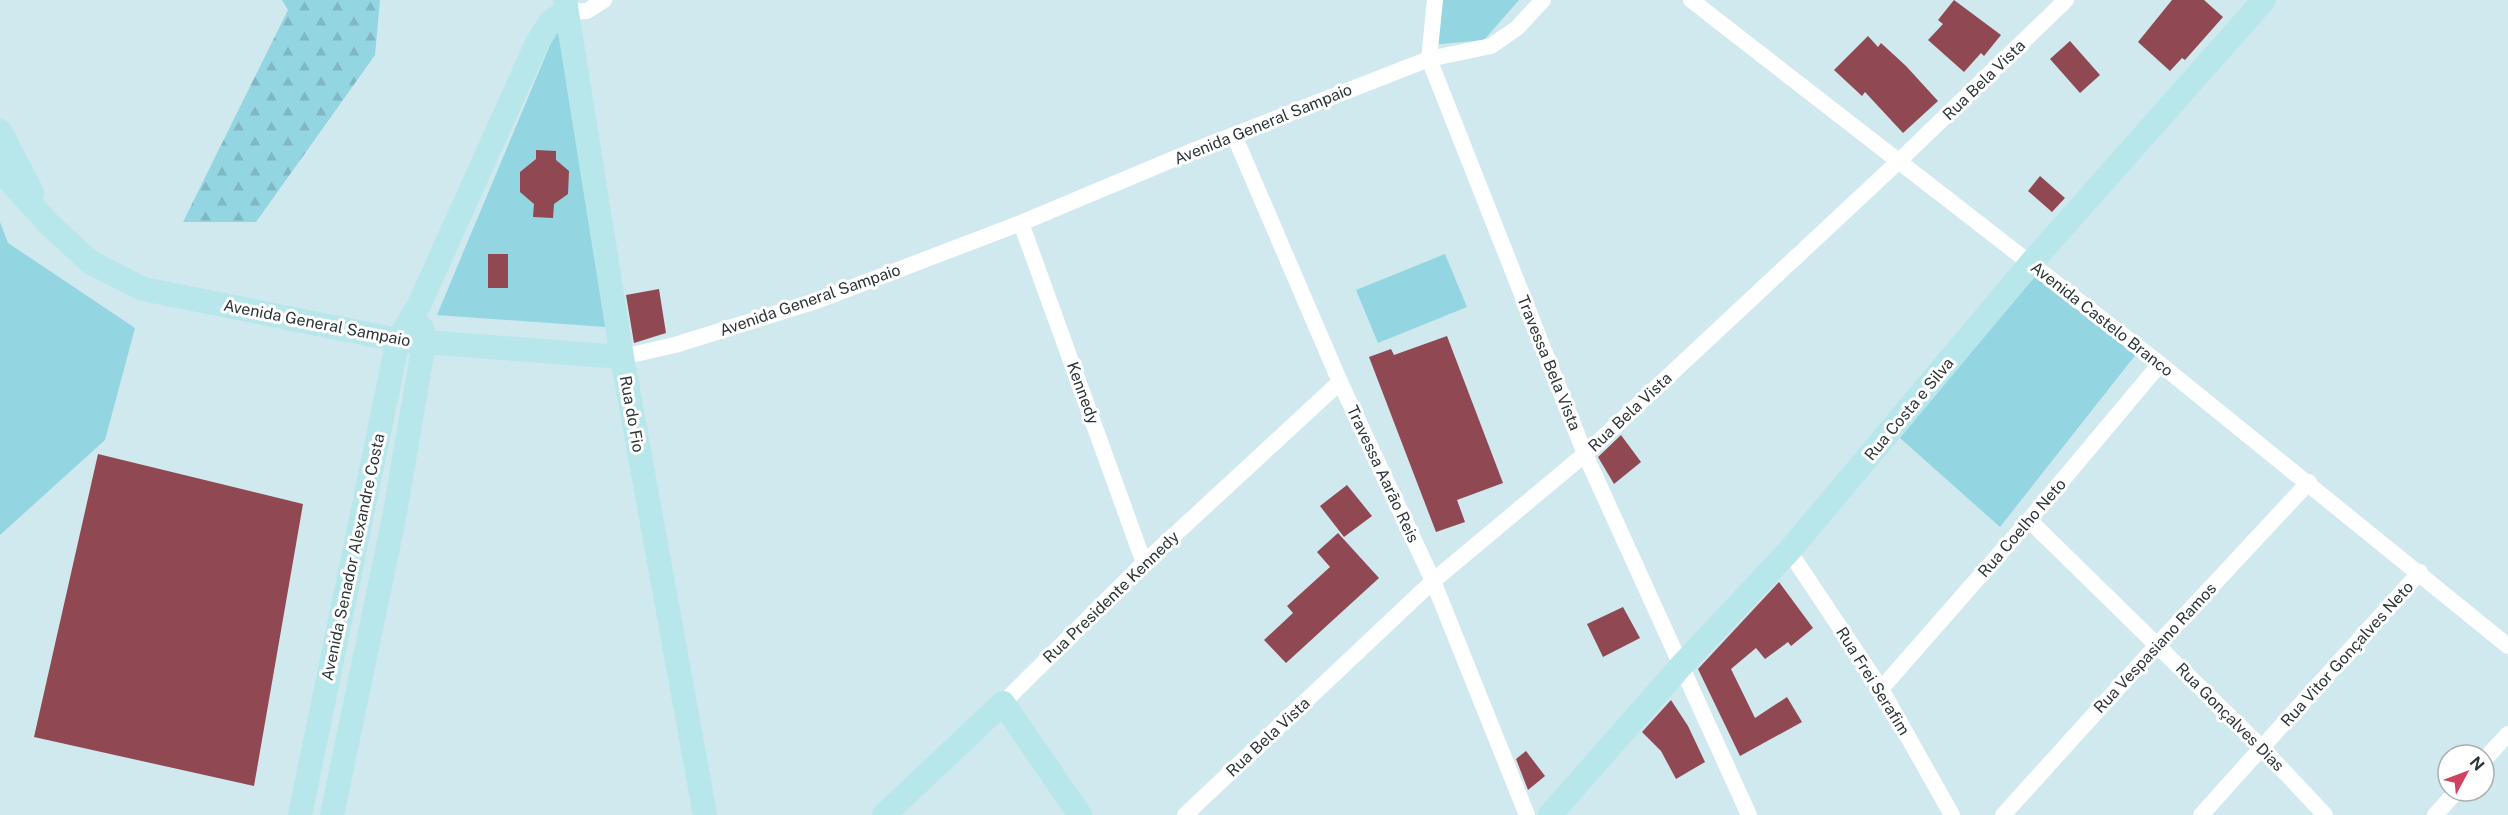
<svg xmlns="http://www.w3.org/2000/svg" width="2508" height="815" viewBox="0 0 2508 815" font-family="'Public Sans',sans-serif">
	<style>
		.forest { fill: url(#forest-firs) }
		.park { fill: #93d5e1 }
		.building { fill: #904853 }
		.lines { fill: none; stroke-linecap: round; stroke-linejoin: round }
		.street { stroke: #fff; stroke-width: 16 }
		.secondary { stroke: #b7e6eb; stroke-width: 24 }
		.labels { text-anchor: middle; dominant-baseline: central; stroke-width: 6; stroke-linejoin: round; paint-order: stroke }
		.street-label { font-size: 16px; fill: #2d3739; stroke: #fff }
	</style>
	<defs>
		<pattern id="forest-firs" width="22" height="20" patternUnits="userSpaceOnUse" patternTransform="scale(1.5)"><rect width="22" height="20" fill="#93d5e1"/><path d="M5 1l3.5 6h-7zM16 11l3.5 6h-7z" fill="#7fb7c2"/></pattern>
	</defs>
	<rect width="100%" height="100%" fill="#cfe9ee"/>
	<path class="forest" d="M282,0H380L375,55L256,222H183L288,10Z"/>
	<path class="park" d="M1435,0H1519L1484,40L1431,45Z
		M558,26L606,327L437,315Z
		M0,222L8,243L135,328L105,440L0,535Z
		M1445,254L1467,307L1378,343L1356,290Z
		M2037,273L2137,353L2000,527L1900,438Z"/>
	<path class="building" d="M1954,0L2001,35L1984,56L1981,53L1964,72L1928,40L1943,24L1938,20Z
		M2172,0H2204L2223,17L2185,60L2182,58L2170,71L2138,42Z
		M1868,36L1878,47L1881,43L1906,66L1938,101L1903,133L1865,92L1862,96L1834,70Z
		M2070,41L2100,75L2080,93L2050,59Z
		M536,150L556,151V160L569,171L568,194L554,204L553,218L533,217L534,204L520,192V172L536,159Z
		M2040,176L2065,198L2052,212L2028,191Z
		M488,254H508V288H488Z
		M659,289L666,333L634,343L626,295Z
		M1447,336L1503,483L1457,500L1465,522L1436,532L1369,357L1391,349L1394,355Z
		M1621,435L1641,462L1614,484L1598,457Z
		M98,454L303,504L254,786L34,737Z
		M1347,485L1372,516L1344,537L1320,506Z
		M1338,533L1379,578L1286,663L1264,640L1293,613L1287,606L1330,567L1317,552Z
		M1779,582L1813,628L1791,646L1788,642L1765,659L1756,648L1731,669L1755,718L1787,697L1802,722L1740,756L1698,669Z
		M1623,607L1640,638L1603,657L1587,624Z
		M1671,700L1688,726L1705,762L1676,779L1661,751L1642,732Z
		M1526,751L1545,776L1528,790L1516,759Z"/>
	<g class="lines">
		<path class="street" d="M1435,0L1429,59L1585,454L1749,815
			M1691,0L2160,364L2508,646
			M566,12L587,11L604,0
			M1234,135L1340,382L1433,581L1527,815
			M1021,223L1144,563
			M622,357L675,345L819,300L1021,223L1195,150L1429,59L1491,46L1517,28L1543,0
			M2029,520L2262,748L2325,815
			M1789,551L1881,689L1952,815
			M1881,689L2029,520L2160,364
			M1003,703L1144,563L1340,382
			M2484,760L2508,734
			M1185,815L1433,581L1585,454L1899,161L2066,0
			M2003,815L2157,645L2309,482
			M2201,815L2420,572
			M2435,815L2457,791"/>
		<path class="secondary" d="M565,0L622,357L705,815
			M0,131L32,192
			M0,170L48,223L90,262L143,289L398,340L622,357
			M300,815L398,340L419,305L537,43L551,21L566,12
			M332,815L394,518L424,343L422,328
			M884,815L1003,703L1080,815
			M1550,815L1681,666L1789,551L2031,263L2264,0"/>
	</g>
	<g class="labels">
		<g class="street-label">
			<text transform="translate(1984 80) rotate(-44)">Rua Bela Vista</text>
			<text transform="translate(1263 124) rotate(-22)">Avenida General Sampaio</text>
			<text transform="translate(810 300) rotate(-19)">Avenida General Sampaio</text>
			<text transform="translate(2102 319) rotate(38)">Avenida Castelo Branco</text>
			<text transform="translate(317 323) rotate(11)">Avenida General Sampaio</text>
			<text transform="translate(1549 363) rotate(68)">Travessa Bela Vista</text>
			<text transform="translate(1083 393) rotate(70)">Kennedy</text>
			<text transform="translate(1909 409) rotate(-50)">Rua Costa e Silva</text>
			<text transform="translate(1630 412) rotate(-43)">Rua Bela Vista</text>
			<text transform="translate(632 414) rotate(80)">Rua do Fio</text>
			<text transform="translate(1383 474) rotate(65)">Travessa Aarão Reis</text>
			<text transform="translate(2022 528) rotate(-49)">Rua Coelho Neto</text>
			<text transform="translate(353 557) rotate(-78)">Avenida Senador Alexandre Costa</text>
			<text transform="translate(1111 597) rotate(-44)">Rua Presidente Kennedy</text>
			<text transform="translate(2155 648) rotate(-47)">Rua Vespasiano Ramos</text>
			<text transform="translate(2347 654) rotate(-48)">Rua Vitor Gonçalves Neto</text>
			<text transform="translate(1873 681) rotate(58)">Rua Frei Serafim</text>
			<text transform="translate(2230 717) rotate(45)">Rua Gonçalves Dias</text>
			<text transform="translate(1268 737) rotate(-43)">Rua Bela Vista</text>
		</g>
	</g>
	<g transform="translate(2466 773) rotate(49)"><circle r="28" fill="#ffffff" stroke="#abafb0" stroke-width="1.5"/>
	<path d="M0-4.5L10 22L0 15L-10 22Z" fill="#d14160"/>
	<text y="-9" font-size="16" font-weight="bold" text-anchor="middle" fill="#2d3739">N</text>
	</g>
</svg>
